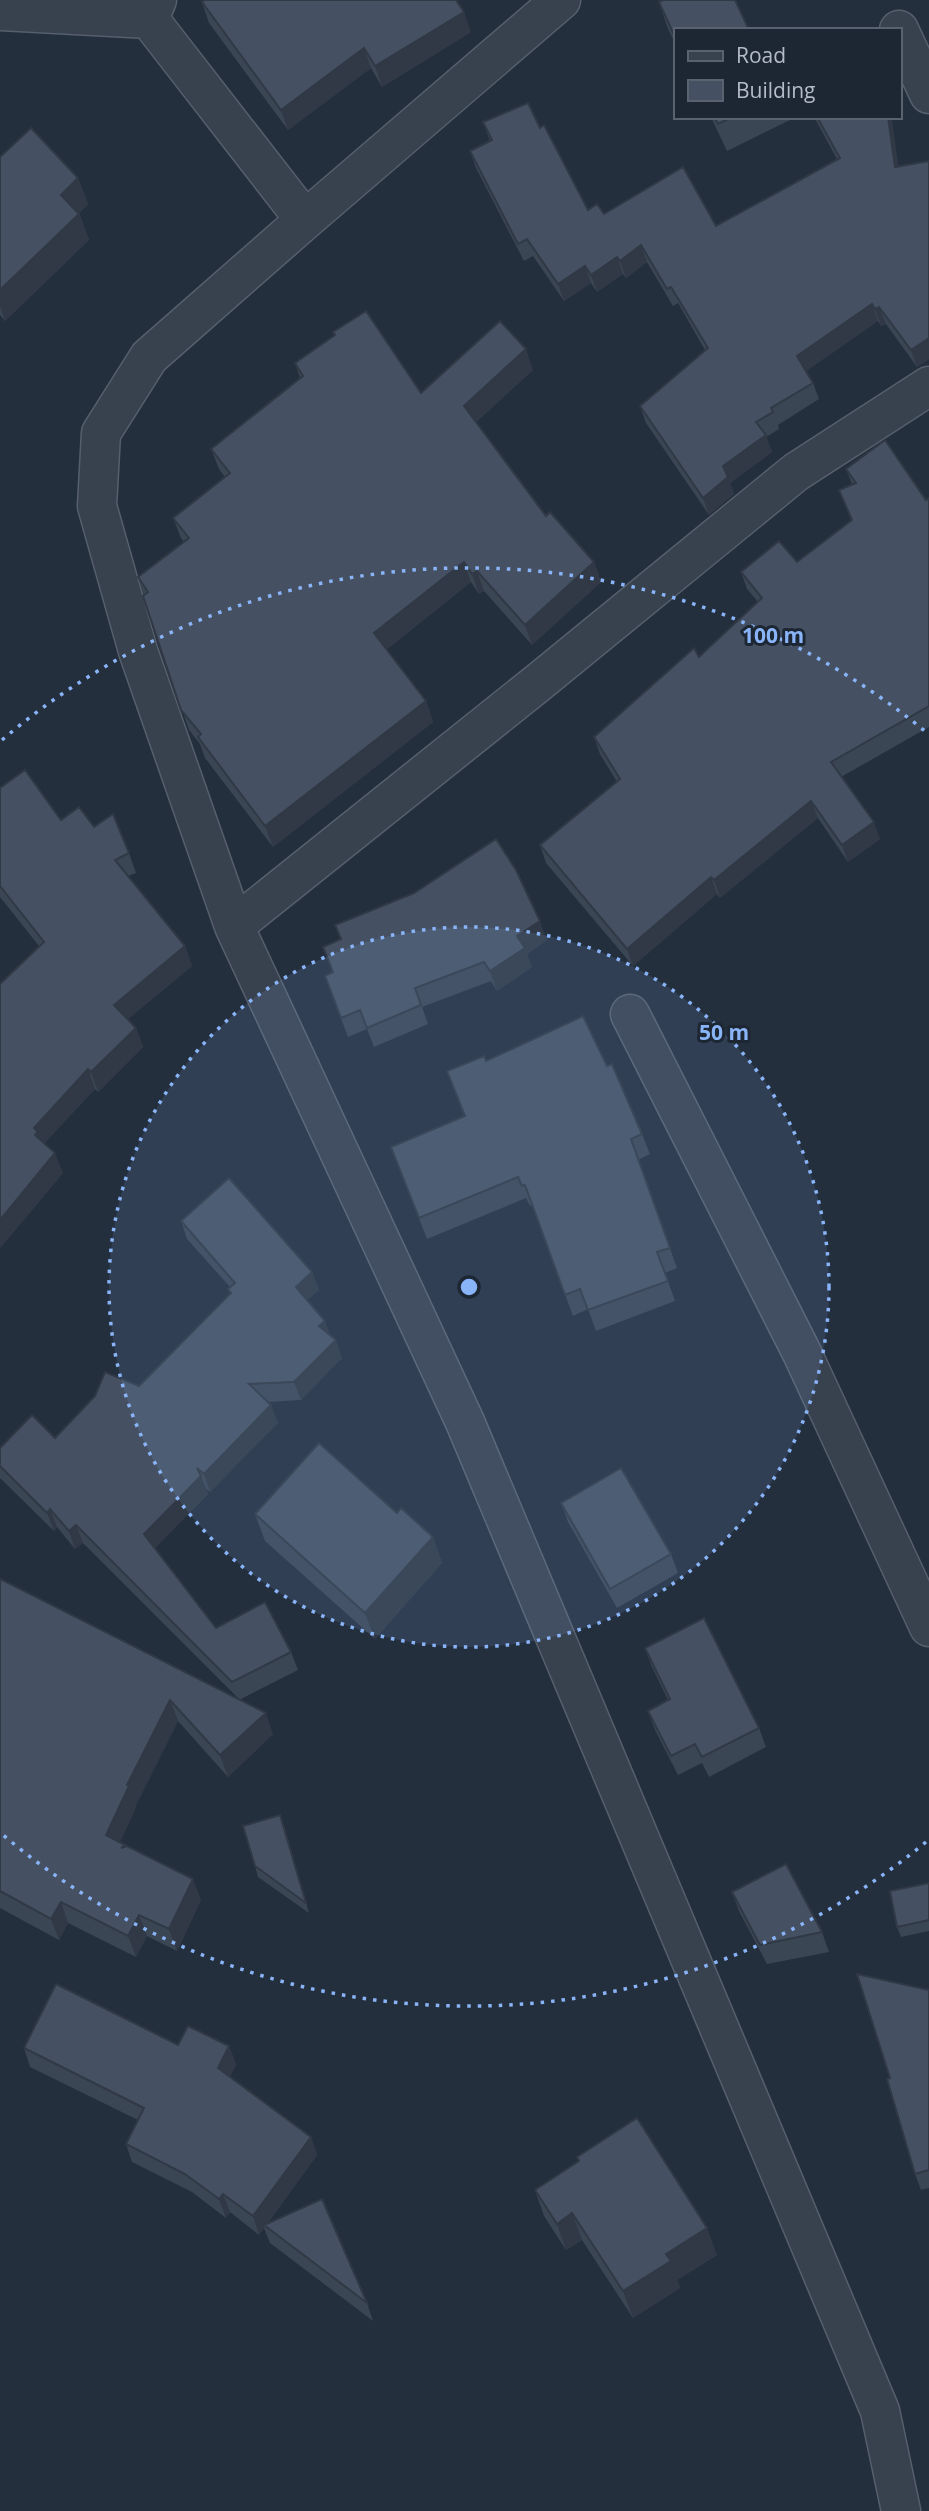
<svg xmlns="http://www.w3.org/2000/svg" width="929" height="2511" viewBox="0 0 929 2511" font-family="'Open Sans',sans-serif">
	<style>
		.lines { fill: none; stroke-linecap: round; stroke-linejoin: round }
		.minor-casing { stroke: #565f6c; stroke-width: 41 }
		.minor { stroke: #38414e; stroke-width: 38 }
		.wall { fill: #3b4654 }
		.shaded-wall { fill: #303945 }
		.building { fill: #455162; stroke: #303945; stroke-width: 2 }
		.ring { fill: none; stroke: #8ab4f8; stroke-width: 3.5; stroke-dasharray: 3.5 7 }
		.centre { fill: #8ab4f8; stroke: #1d2633; stroke-width: 3.5 }
		.ring-label { font-size: 21px; text-anchor: middle; font-weight: bold; fill: #8ab4f8; stroke: #1d2633; stroke-width: 6; stroke-linejoin: round; paint-order: stroke }
	</style>
	<rect width="100%" height="100%" fill="#242f3e"/>
	<g class="lines">
		<defs>
			<path id="minor" d="M157,0L149,19L305,220
				M561,0L305,220L149,357L101,433L97,506L138,651L234,926L465,1422L880,2411L901,2511
				M0,11L149,19
				M899,30L929,94
				M234,926L539,682L796,472L929,386
				M630,1014L802,1353L929,1627"/>
		</defs>
		<use href="#minor" class="minor-casing"/>
		<use href="#minor" class="minor"/>
	</g>
	<path class="wall" d="M202,2L471,32L382,87L371,68L288,130L209,23Z
		M659,2L675,30V43L668,29Z
		M711,117H789L790,120L727,151Z
		M814,117H891L898,166L929,161V359L917,367L886,324L881,326L878,321L806,371L813,383L819,399L778,425L779,429L766,437L772,452L730,483L734,494L709,515L646,423L640,406L705,350L678,303L673,306L647,262L626,278L623,274L597,292L591,283L564,301L533,256L524,261L476,168L470,151L490,141L483,122L540,128L588,210L604,214L716,226L837,159Z
		M0,157L78,178L88,204L79,213L89,240L5,321L0,315Z
		M333,332L421,393L533,370L476,422L546,516L594,562L601,582L532,645L484,591L479,594L471,582L386,650L426,701L433,722L273,847L205,758L200,744L189,730L138,577L184,542L181,538L173,518L225,477L219,469L211,449L300,378L295,363L335,336Z
		M846,469L926,500L929,498V727L841,777L880,839L848,862L818,818L720,898L717,894L633,966L546,863L540,845L617,782L600,754L594,737L699,657L758,602L747,589L741,572L797,562L851,520L839,490L852,484Z
		M0,788L61,820L94,827L129,853L136,873L128,876L185,946L192,966L128,1019L136,1028L143,1047L98,1092L95,1089L44,1143L63,1173L0,1248V984L39,946L0,897Z
		M335,925L547,940L527,954L532,967L497,991L491,981L422,1007L428,1024L374,1047L367,1029L348,1037L325,976L333,973L323,947L341,939Z
		M486,1061L607,1066L642,1134L650,1154L638,1160L677,1268L665,1273L675,1301L596,1331L588,1309L573,1316L532,1205L530,1206L526,1198L427,1239L391,1147L464,1116L447,1071Z
		M181,1221L312,1272L319,1290L307,1300L330,1335L342,1358L301,1400L268,1402L278,1423L210,1492L205,1488L208,1494L155,1548L216,1628L291,1652L298,1670L239,1700L273,1734L228,1777L178,1721L136,1805V1807L120,1842L201,1900L177,1951L147,1936L136,1957L68,1923L59,1940L0,1908V1579L239,1699L83,1543L75,1549L57,1527L54,1531L0,1478V1448L55,1438L139,1386L230,1294L228,1289L230,1287L187,1239Z
		M561,1503L671,1554L678,1573L617,1608L568,1522Z
		M397,1513L433,1537L442,1563L375,1639L265,1541L255,1514Z
		M645,1648L759,1728L766,1747L709,1777L702,1763L678,1775L655,1730L648,1711L668,1700L652,1667Z
		M284,1825L309,1913L258,1877L255,1866Z
		M929,1883V1931L901,1937L897,1927Z
		M732,1892L822,1932L829,1952L767,1964L739,1911Z
		M929,1990V2188L921,2190L915,2174Z
		M229,2046L236,2065L230,2076L311,2137L317,2155L267,2224L367,2303L373,2321L270,2243L264,2228L259,2235L230,2212L226,2218L192,2192L132,2162L126,2144L138,2120L30,2067L24,2048Z
		M535,2190L717,2255L677,2280L680,2288L633,2318L582,2240L566,2250L544,2216Z"/>
	<path class="shaded-wall" d="M464,12L471,32L382,87L375,66Z
		M364,48L371,68L288,130L281,110Z
		M888,117H891L892,120L901,184L895,167Z
		M78,178L88,204L70,221L61,195Z
		M79,214L89,240L5,321L0,306V290Z
		M641,245L647,262L626,278L620,261Z
		M617,257L623,274L597,292L591,275Z
		M585,266L591,283L564,301L558,284Z
		M872,304L878,321L803,373L797,356Z
		M879,307L886,324L881,326L875,309Z
		M929,338V359L917,367L911,350Z
		M526,349L533,370L471,426L464,406Z
		M766,435L772,452L730,483L734,494L709,515L703,498L723,466Z
		M464,562L471,582L381,654L374,633Z
		M594,562L601,582L532,645L525,625Z
		M477,571L484,591L479,594L472,574Z
		M426,701L433,722L273,847L265,826Z
		M811,801L818,818L720,898L714,880Z
		M874,822L880,839L848,862L842,845Z
		M711,877L717,894L633,966L627,949Z
		M540,921L547,940L527,954L532,967L497,991L490,971L517,936Z
		M185,946L192,966L121,1025L114,1005Z
		M136,1028L143,1047L98,1092L91,1072Z
		M88,1069L95,1089L43,1145V1155L34,1128Z
		M55,1153L63,1173L0,1248V1220Z
		M312,1272L319,1290L302,1305L296,1287Z
		M325,1321L332,1339L319,1326Z
		M336,1340L342,1358L301,1400L294,1382Z
		M271,1405L278,1423L210,1492L204,1474Z
		M201,1476L208,1494L151,1552L144,1534Z
		M50,1509L57,1527L54,1531L47,1513Z
		M76,1525L83,1543L75,1549L69,1531Z
		M433,1537L442,1563L375,1639L365,1613Z
		M170,1700L178,1721L136,1805V1807L113,1857L106,1835L127,1785Z
		M266,1713L273,1734L228,1777L220,1755Z
		M280,1815L284,1825L309,1913L306,1903Z
		M193,1879L201,1900L177,1951L169,1929Z
		M61,1902L68,1923L59,1940L51,1919Z
		M139,1915L147,1936L136,1957L128,1936Z
		M229,2046L236,2065L225,2086L218,2068Z
		M311,2137L317,2155L265,2226L264,2225V2228L259,2235L253,2216Z
		M223,2194L230,2212L226,2218L219,2199Z
		M572,2213L582,2240L566,2250L557,2224Z
		M707,2228L717,2255L677,2280L680,2288L633,2318L623,2291L666,2254Z"/>
	<path class="building" d="M205,0H456L464,12L375,66L364,48L281,110L202,2Z
		M663,0H735L749,30H675V37L659,2Z
		M528,103L540,128L544,125L588,210L597,204L604,214L683,167L716,226L840,158L817,117H888L895,167L929,161V338L911,350L879,307L875,309L872,304L797,356L813,383L771,408L773,412L756,422L766,435L723,466L728,477L703,498L640,406L708,348L671,287L667,289L641,245L620,261L617,257L591,275L585,266L558,284L527,239L518,244L470,151L492,140L483,122Z
		M714,117H732L718,124Z
		M31,128L78,178L61,195L79,214L0,290V157Z
		M366,311L421,393L500,321L526,349L464,406L546,516L550,512L594,562L525,625L477,571L472,574L464,562L374,633L426,701L265,826L198,737L201,734L181,710L143,596L148,592L138,577L189,538L173,518L230,473L211,449L303,376L295,363L335,335L333,332Z
		M885,440L926,500L929,498V706L831,762L874,822L842,845L811,801L714,880L711,877L627,949L540,845L620,779L594,737L694,648L699,657L762,598L741,572L779,541L797,562L852,520L839,490L856,483L846,469Z
		M25,770L61,820L79,807L94,827L113,814L129,853L115,860L185,946L114,1005L136,1028L91,1072L88,1069L34,1128L38,1132L35,1135L55,1153L0,1220V984L44,942L0,886V788Z
		M496,839L516,870L540,921L517,936L525,948L490,971L484,962L415,988L421,1005L367,1028L360,1010L341,1018L325,976L333,972L323,947L341,939L335,925L414,893Z
		M583,1016L607,1066L612,1064L642,1134L631,1139L670,1248L657,1252L668,1281L588,1310L580,1289L565,1295L525,1185L522,1186L518,1177L419,1218L391,1147L465,1116L447,1071L484,1056L486,1061Z
		M229,1178L312,1272L296,1287L325,1321L319,1326L336,1340L294,1382L249,1384L271,1405L204,1474L197,1468L201,1476L144,1534L216,1628L265,1602L291,1652L232,1682L76,1525L69,1531L50,1509L47,1513L0,1466V1448L32,1415L55,1438L95,1396L105,1372L139,1386L231,1293L228,1289L235,1283L181,1221Z
		M319,1443L397,1513L401,1508L433,1537L365,1613L255,1514Z
		M621,1468L671,1554L610,1589L561,1503Z
		M0,1579L266,1713L220,1755L170,1700L127,1785L129,1786L106,1835L125,1845L121,1848L127,1846L193,1879L169,1929L139,1915L128,1936L61,1902L51,1919L0,1891Z
		M704,1618L759,1728L702,1757L695,1744L671,1756L648,1711L670,1699L645,1648Z
		M280,1815L306,1903L255,1866L243,1826Z
		M786,1864L822,1932L760,1945L732,1892Z
		M929,1883V1920L897,1927L890,1891Z
		M857,1974L929,1990V2170L915,2174L887,2079L890,2078Z
		M56,1984L178,2045L188,2026L229,2046L218,2068L311,2137L253,2216L223,2194L219,2199L185,2174L126,2144L144,2108L24,2048Z
		M637,2118L707,2228L666,2254L671,2261L623,2291L572,2213L557,2224L535,2190L579,2161L577,2157Z
		M322,2199L367,2303L264,2225Z"/>
	<circle cx="469" cy="1287" r="360" fill="#8ab4f8" fill-opacity=".12"/>
	<g class="ring">
		<circle cx="469" cy="1287" r="360"/>
		<path d="M926 1842A719 719 0 0 1 2 1834M2 740A719 719 0 0 1 926 732"/>
	</g>
	<circle cx="469" cy="1287" r="10" class="centre"/>
	<g class="ring-label">
		<text x="773" y="643">100 m</text>
		<text x="724" y="1040">50 m</text>
	</g>
	<rect x="674" y="28" width="228" height="91" fill="#1d2633" stroke="#59626f" stroke-width="2"/>
	<rect x="688" y="51" width="35" height="10" fill="#38414e" stroke="#59626f" stroke-width="2"/>
	<text x="736" y="63" font-size="21" fill="#b4bcc9">Road</text>
	<rect x="688" y="80" width="35" height="21" fill="#455162" stroke="#59626f" stroke-width="2"/>
	<text x="736" y="98" font-size="21" fill="#b4bcc9">Building</text>
</svg>
